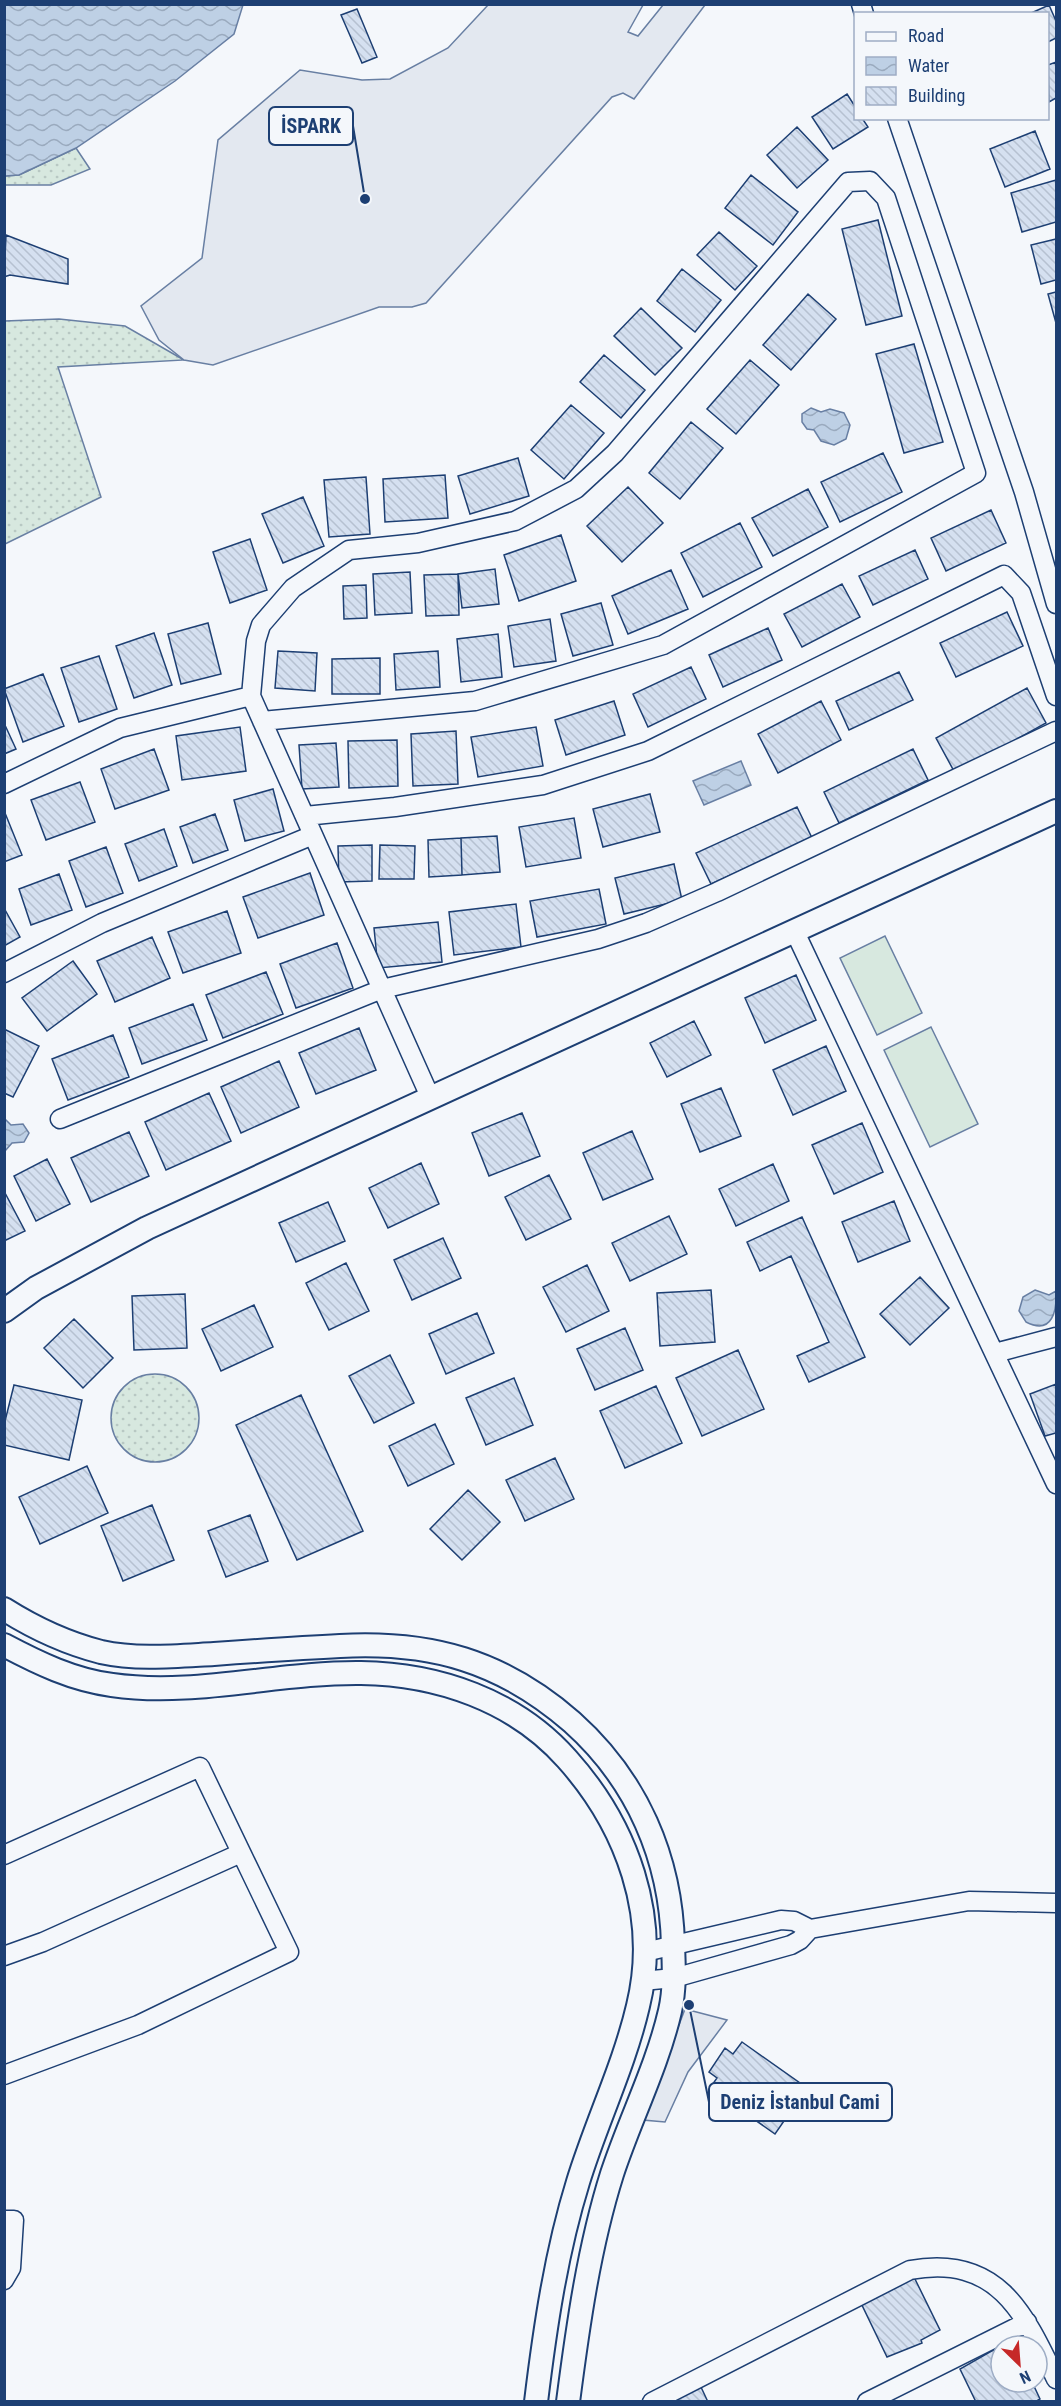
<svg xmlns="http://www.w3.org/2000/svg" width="1061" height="2406" viewBox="0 0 1061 2406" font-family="'Roboto Condensed',sans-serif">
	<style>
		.grass { fill: url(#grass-dots); stroke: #687fa3; stroke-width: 1.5 }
		.garden { fill: #d7e8df; stroke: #687fa3; stroke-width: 1.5 }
		.parking { fill: #e3e8f0; stroke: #687fa3; stroke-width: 1.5 }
		.water { fill: url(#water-waves); stroke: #687fa3; stroke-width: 1.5 }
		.building { fill: url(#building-back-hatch); stroke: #1d3f73; stroke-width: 1.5 }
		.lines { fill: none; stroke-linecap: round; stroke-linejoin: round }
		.minor-casing { stroke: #1d3f73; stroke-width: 21 }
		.tertiary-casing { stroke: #1d3f73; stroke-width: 26 }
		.minor { stroke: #f4f7fb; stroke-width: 18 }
		.tertiary { stroke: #f4f7fb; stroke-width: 22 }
		.leader { fill: none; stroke: #1d3f73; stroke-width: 2 }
		.callout-dot { fill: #1d3f73; stroke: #f4f7fb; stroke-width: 2 }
		.callout { fill: #f4f7fb; stroke: #1d3f73; stroke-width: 2 }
		.callout-label { font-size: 20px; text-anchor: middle; font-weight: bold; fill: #1d3f73 }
	</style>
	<defs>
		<pattern id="grass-dots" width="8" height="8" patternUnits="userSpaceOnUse" patternTransform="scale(1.5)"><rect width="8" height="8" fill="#d7e8df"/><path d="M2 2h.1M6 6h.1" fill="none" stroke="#b8c8c3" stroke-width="1.8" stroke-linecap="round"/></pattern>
		<pattern id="water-waves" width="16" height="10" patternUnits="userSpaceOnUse" patternTransform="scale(1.5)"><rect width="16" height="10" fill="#bed0e5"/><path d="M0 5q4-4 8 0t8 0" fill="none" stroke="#9aaabe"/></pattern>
		<pattern id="building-back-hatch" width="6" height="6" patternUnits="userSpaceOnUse" patternTransform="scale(1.5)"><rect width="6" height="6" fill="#d5e0f0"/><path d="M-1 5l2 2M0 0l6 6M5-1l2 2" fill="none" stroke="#b6c1d1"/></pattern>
	</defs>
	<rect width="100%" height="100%" fill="#f4f7fb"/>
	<path class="grass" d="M76,148L90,169L51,185H5V176L19,175Z
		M59,319L125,326L184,360L58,367L101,497L5,544V321Z
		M111 1418a44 44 0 1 1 88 0a44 44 0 1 1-88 0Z"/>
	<path class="garden" d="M885,936L922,1013L877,1035L840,958Z
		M931,1027L978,1124L930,1147L884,1050Z"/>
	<path class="parking" d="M489,4L643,5L628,32L638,36L663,5H705L634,99L623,93L612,97L426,303L412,307H379L213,365L184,360L159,340L141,306L202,258L218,140L300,70L362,80L390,79L448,48Z
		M685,2009L727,2020L688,2072L665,2122L643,2120Z"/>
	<path class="water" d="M5,4H243V5L234,34L175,81L76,148L19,175L5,176Z
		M811,408L821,412L830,409L844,413L850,425L846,439L834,445L821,441L814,430L807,429L802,422V414Z
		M741,761L751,785L704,805L693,781Z
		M5,1119L11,1125L23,1124L29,1133L24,1142L12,1143L5,1151Z
		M1035,1290L1049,1295L1056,1291C1057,1309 1053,1336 1026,1322L1019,1311L1023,1297Z"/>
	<path class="building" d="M1049,5L1056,21V38L1048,42V14H1029Z
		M357,9L377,57L362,63L341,15Z
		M1056,62V98L1049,102L1048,65Z
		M847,94L856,108V118H862L868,127L833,149L812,117Z
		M797,127L828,160L797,188L767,155Z
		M1035,131L1050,169L1005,187L990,149Z
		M751,175L798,212L773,245L725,208Z
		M1056,180V222L1022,232L1011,193Z
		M878,220L902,316L866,325L842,229Z
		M719,232L757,266L735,290L697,255Z
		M6,235L68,259V284L10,275L4,277Z
		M1056,239V280L1041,284L1031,245Z
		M682,269L721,300L695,332L657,301Z
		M1056,292V323L1048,294Z
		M808,294L836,319L791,370L763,345Z
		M641,308L682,348L655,375L614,336Z
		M914,344L943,442L904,453L876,354Z
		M604,355L645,390L621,418L580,382Z
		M750,360L779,385L736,434L707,409Z
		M571,405L604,433L564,479L531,450Z
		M691,422L723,448L680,499L649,473Z
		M883,453L902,492L840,522L821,482Z
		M518,458L529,496L470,514L458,476Z
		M445,475L448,518L385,522L383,479Z
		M366,477L370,534L329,537L324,480Z
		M628,487L663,523L622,562L587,526Z
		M808,489L828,527L773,556L752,518Z
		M303,497L324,546L283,563L262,514Z
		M991,510L1006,543L946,571L931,538Z
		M740,523L762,567L703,597L681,553Z
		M561,535L576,581L519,601L504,555Z
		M250,539L267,590L230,603L213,552Z
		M915,550L928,579L873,605L859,576Z
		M495,569L499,604L462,608L458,574Z
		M671,570L688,609L628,634L612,596Z
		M410,572L412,613L375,615L373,574Z
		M458,574L459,615L426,616L424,575Z
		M842,584L860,617L802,647L784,614Z
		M366,585L367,618L344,619L343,586Z
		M601,603L613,645L573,656L561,614Z
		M1007,612L1023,646L956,677L940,643Z
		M550,619L556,661L514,667L508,626Z
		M208,623L221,674L181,684L168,634Z
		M768,628L782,660L723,687L709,655Z
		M154,633L172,685L134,698L116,646Z
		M498,634L502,677L461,682L457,639Z
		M278,651L317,653L315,691L275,688Z
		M438,651L440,687L396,690L394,654Z
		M99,656L117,709L79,722L61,668Z
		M380,658V694H332V659Z
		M691,667L706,699L648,727L633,694Z
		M899,672L913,700L849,730L836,701Z
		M43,674L64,726L23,742L4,689Z
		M1027,688L1046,723L955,773L936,738Z
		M614,701L625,735L566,755L555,720Z
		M821,701L841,740L778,773L758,734Z
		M4,723L16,749L4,754Z
		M240,727L246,771L182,780L176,736Z
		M536,727L543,766L478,777L471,737Z
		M456,731L458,784L413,786L411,734Z
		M397,740L398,786L349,788L348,741Z
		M336,743L339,787L302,789L299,745Z
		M154,749L169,790L115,809L101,769Z
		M913,749L928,780L839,823L824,792Z
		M80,782L95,822L46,840L31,800Z
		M273,789L284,831L245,841L234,800Z
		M650,794L660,832L603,847L593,809Z
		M797,807L812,838L711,884L696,853Z
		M5,813L22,855L4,862V813Z
		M215,814L228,850L193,863L180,827Z
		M574,818L581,858L526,867L519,827Z
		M164,829L177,866L139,881L125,844Z
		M497,836L500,872L462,875L461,838Z
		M461,838L462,875L429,877L428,840Z
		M372,845V881L339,882L338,846Z
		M380,845L415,846L414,879H379Z
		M106,847L123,893L86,907L69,861Z
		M674,864L682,900L624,914L615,878Z
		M310,873L324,915L258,938L243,897Z
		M59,874L72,910L31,925L19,889Z
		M599,889L606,924L537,937L530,901Z
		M516,904L521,947L454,955L449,912Z
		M4,908L20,937L4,946Z
		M227,911L241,953L183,973L168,932Z
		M438,922L442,962L378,968L374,928Z
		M152,937L170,978L115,1002L97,961Z
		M337,943L353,988L296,1008L280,964Z
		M73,961L97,994L47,1031L22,998Z
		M266,972L283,1014L223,1038L206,995Z
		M796,975L816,1020L765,1043L745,998Z
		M193,1004L207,1040L142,1064L129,1028Z
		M694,1021L711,1055L667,1077L650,1043Z
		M359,1028L376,1070L316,1094L299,1053Z
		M4,1029L39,1046L13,1097L4,1093Z
		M113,1035L129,1077L68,1100L52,1059Z
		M826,1046L846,1091L793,1115L773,1070Z
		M279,1061L299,1107L241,1133L221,1087Z
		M721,1088L741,1136L700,1152L681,1104Z
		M209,1093L231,1141L166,1170L145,1122Z
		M522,1113L540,1156L489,1176L472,1133Z
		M862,1123L883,1172L834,1194L812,1145Z
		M632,1131L653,1179L603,1200L583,1153Z
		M129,1132L149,1176L91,1202L71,1158Z
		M47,1159L70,1204L36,1221L14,1176Z
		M421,1163L439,1204L388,1228L369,1188Z
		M773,1164L789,1201L736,1226L719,1189Z
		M549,1175L571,1219L526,1240L505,1197Z
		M4,1191L25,1231L4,1241Z
		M894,1201L910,1241L858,1262L842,1222Z
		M328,1202L345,1241L296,1262L279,1223Z
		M669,1216L687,1254L630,1281L612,1243Z
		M802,1217L865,1357L809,1382L797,1356L829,1342L791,1256L760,1271L747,1242Z
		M443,1238L461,1278L412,1300L394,1260Z
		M346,1263L369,1311L329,1330L306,1283Z
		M587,1265L609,1311L566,1332L543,1287Z
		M920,1277L949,1308L910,1345L880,1314Z
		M711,1290L715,1342L660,1346L657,1293Z
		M185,1294L187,1348L134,1350L132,1296Z
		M254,1305L273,1347L221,1371L202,1329Z
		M477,1313L494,1353L446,1374L429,1334Z
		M74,1319L113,1358L83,1388L44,1348Z
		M625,1328L643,1370L595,1390L577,1349Z
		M738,1350L764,1409L702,1436L676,1378Z
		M390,1355L414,1403L374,1423L349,1376Z
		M514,1378L533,1425L486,1445L466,1398Z
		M1056,1384V1433L1045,1436L1030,1394Z
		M14,1385L82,1400L69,1460L4,1445V1425Z
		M656,1386L682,1443L625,1468L600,1411Z
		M301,1395L363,1531L297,1560L236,1425Z
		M435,1424L454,1464L408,1486L389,1446Z
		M555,1458L574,1499L525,1521L506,1480Z
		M87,1466L108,1513L40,1544L19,1497Z
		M468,1490L500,1522L462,1560L430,1529Z
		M152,1505L174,1560L123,1581L101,1526Z
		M250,1515L268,1561L226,1577L208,1531Z
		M742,2042L807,2088L775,2134L710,2088L717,2078L709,2072L725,2048L733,2054Z
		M913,2275L940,2330L921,2340L922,2343L887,2357L860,2301Z
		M995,2349L996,2352L1001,2349V2382H1032L1040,2399L1035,2402H976L960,2369Z
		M700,2385L708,2402H666Z"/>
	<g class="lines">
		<defs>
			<path id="minor" d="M861,4L864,14
				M897,118L1024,492L1056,604
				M262,721L475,701L663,645L976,473L886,198L870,181L848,182L615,453L576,489L515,521L418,543L349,550L293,588L261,625L256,641L251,696L431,1099
				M4,784L120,728L251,696
				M305,816L395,807L543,785L648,751L1004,575L1021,593L1056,696
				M795,932L1056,1484
				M4,973L102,923L313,835
				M60,1119L382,989L598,939L646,923L717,892L1056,731
				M995,1353L1056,1337
				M4,1855L200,1767L289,1952L138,2025L4,2075
				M645,1952L781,1920L794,1921L810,1929L969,1901L1056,1903
				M4,1956L43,1942L241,1853
				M642,1981L674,1978L791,1945L800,1940L810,1929
				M4,2220H14L11,2268L4,2280
				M652,2402L910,2270C997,2254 1024,2312 1056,2379
				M867,2402L1027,2322"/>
			<path id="tertiary" d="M4,1311L36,1288L147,1228L1056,811
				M4,1609C34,1628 66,1643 101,1652C137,1660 177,1656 214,1654C256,1651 298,1648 340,1646C431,1641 502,1661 572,1722C637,1780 671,1858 673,1945C674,1967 675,1989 670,2011C657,2067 630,2119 612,2174C589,2247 578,2325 568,2402
				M4,1645C38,1663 73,1680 112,1685C194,1697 278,1672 361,1673C437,1674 515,1700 567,1759C627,1826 660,1916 638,2006C624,2066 596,2123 578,2182C556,2253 545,2328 536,2402"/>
		</defs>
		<use href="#minor" class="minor-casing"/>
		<use href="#tertiary" class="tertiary-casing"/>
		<use href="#minor" class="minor"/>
		<use href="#tertiary" class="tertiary"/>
	</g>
	<path class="leader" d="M365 199L353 126M689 2005L709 2102"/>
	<g class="callout-dot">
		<circle cx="365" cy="199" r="6"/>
		<circle cx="689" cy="2005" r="6"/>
	</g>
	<g class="callout">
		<rect x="269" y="107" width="84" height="38" rx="6"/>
		<rect x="709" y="2083" width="183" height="38" rx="6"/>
	</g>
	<g class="callout-label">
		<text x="311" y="133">İSPARK</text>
		<text x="800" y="2109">Deniz İstanbul Cami</text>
	</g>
	<rect width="1061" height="2406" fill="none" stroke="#1d3f73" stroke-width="12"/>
	<rect x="854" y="12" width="195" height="108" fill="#f4f7fb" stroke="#9eadc5" stroke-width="1.5"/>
	<rect x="866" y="32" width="30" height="9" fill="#f4f7fb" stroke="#9eadc5" stroke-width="1.5"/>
	<text x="908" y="42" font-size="18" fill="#1d3f73">Road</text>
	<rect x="866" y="57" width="30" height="18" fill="url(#water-waves)" stroke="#9eadc5" stroke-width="1.5"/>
	<text x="908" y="72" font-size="18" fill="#1d3f73">Water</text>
	<rect x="866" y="87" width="30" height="18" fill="url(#building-back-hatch)" stroke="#9eadc5" stroke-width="1.5"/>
	<text x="908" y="102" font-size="18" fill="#1d3f73">Building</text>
	<g transform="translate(1019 2364) rotate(155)"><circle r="28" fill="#f4f7fb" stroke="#9eadc5" stroke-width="1.5"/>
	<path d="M0-4.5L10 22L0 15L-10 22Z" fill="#c62828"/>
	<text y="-9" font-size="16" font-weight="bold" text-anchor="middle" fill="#1d3f73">N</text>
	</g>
</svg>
